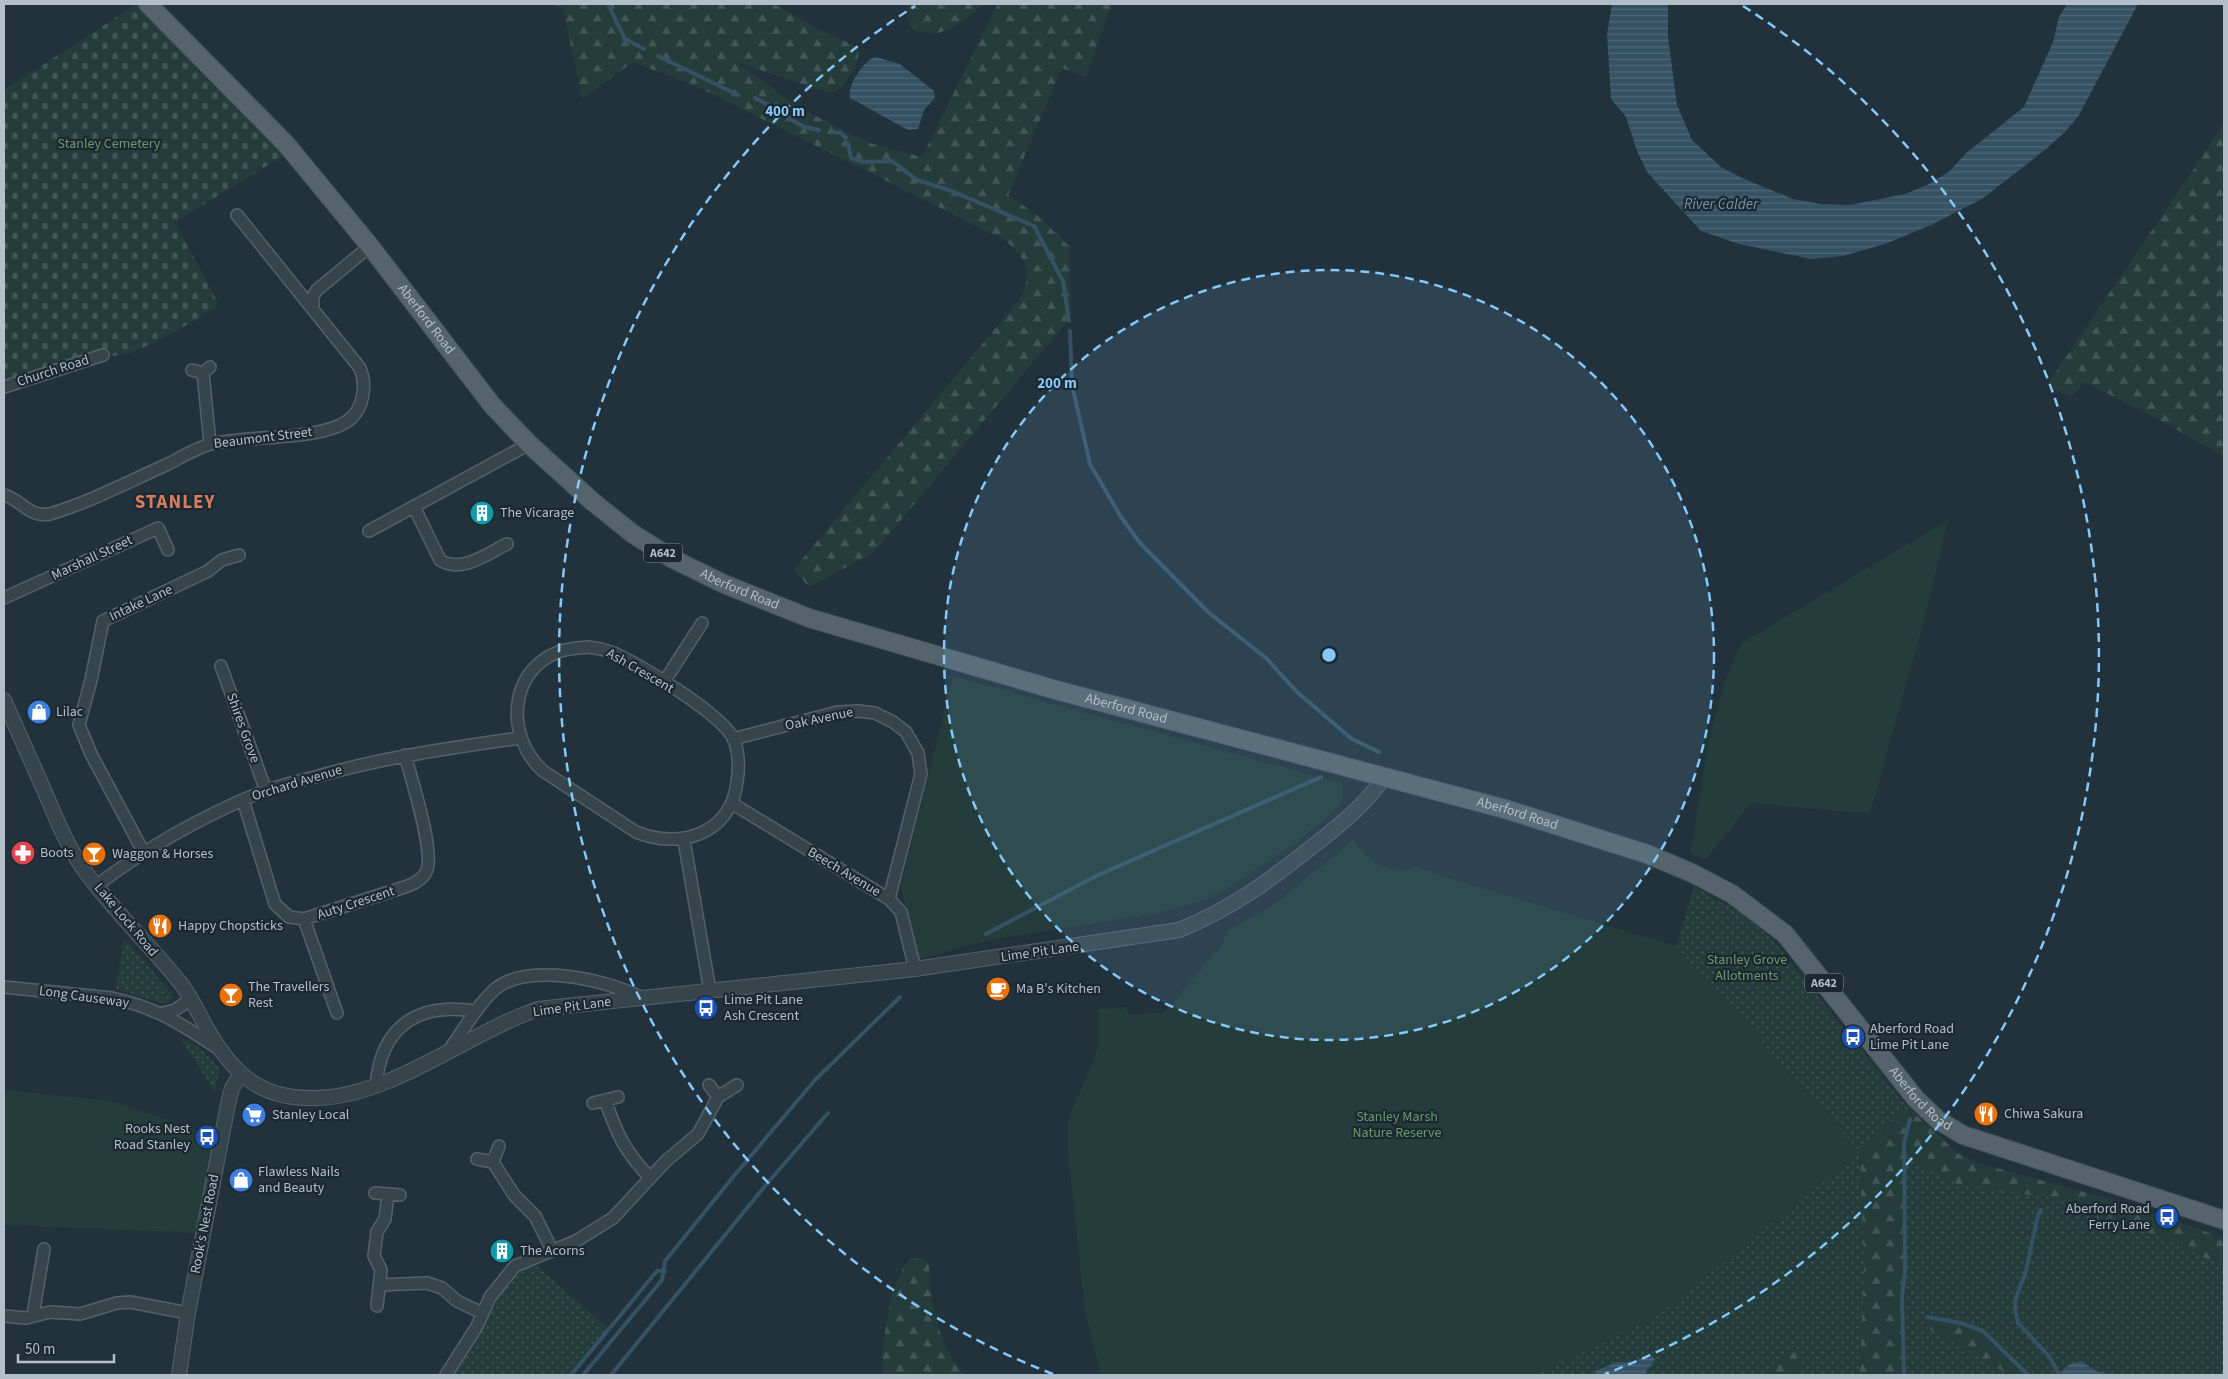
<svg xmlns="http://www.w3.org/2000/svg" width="2228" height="1379" viewBox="0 0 2228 1379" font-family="'Source Sans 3',sans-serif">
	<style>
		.grass { fill: url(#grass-dots) }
		.forest { fill: url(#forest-firs) }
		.cemetery { fill: url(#cemetery-stones) }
		.park { fill: #243d3b }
		.water { fill: url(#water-rules) }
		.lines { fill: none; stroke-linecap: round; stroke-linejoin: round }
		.stream { stroke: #355164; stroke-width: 4 }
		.minor-casing { stroke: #54616a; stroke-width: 14 }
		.tertiary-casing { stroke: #54616a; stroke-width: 16 }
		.primary-casing { stroke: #424f58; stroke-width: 20 }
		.minor { stroke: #36444c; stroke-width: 11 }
		.tertiary { stroke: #36444c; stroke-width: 14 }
		.primary { stroke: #54636c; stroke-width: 18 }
		.ring { fill: none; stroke: #85c8fa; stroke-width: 2.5; stroke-dasharray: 9 6 }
		.labels { text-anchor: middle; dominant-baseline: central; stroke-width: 4.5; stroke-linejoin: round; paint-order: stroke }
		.shield { fill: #1b2831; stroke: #85919b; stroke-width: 1 }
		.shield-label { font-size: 12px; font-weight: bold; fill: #b2bec8 }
		.park-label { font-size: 14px; fill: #68996a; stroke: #1b2831 }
		.street-label { font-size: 14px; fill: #b2bec8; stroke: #1b2831 }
		.poi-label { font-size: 14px; fill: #b2bec8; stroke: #1b2831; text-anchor: start }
		.water-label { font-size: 15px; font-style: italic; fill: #7196ac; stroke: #1b2831 }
		.district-label { font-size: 19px; font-weight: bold; letter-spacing: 1px; fill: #d67c5e; stroke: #1b2831 }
		.centre { fill: #85c8fa; stroke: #1b2831; stroke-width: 2.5 }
		.ring-label { font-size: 15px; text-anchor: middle; font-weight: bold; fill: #85c8fa; stroke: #1b2831; stroke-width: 4.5; stroke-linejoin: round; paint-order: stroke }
	</style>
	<defs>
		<pattern id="grass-dots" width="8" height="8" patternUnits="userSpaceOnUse" patternTransform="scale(1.25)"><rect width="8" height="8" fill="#243d3b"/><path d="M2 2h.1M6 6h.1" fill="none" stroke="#415756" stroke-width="1.8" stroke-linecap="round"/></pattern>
		<pattern id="forest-firs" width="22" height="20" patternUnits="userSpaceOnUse" patternTransform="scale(1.25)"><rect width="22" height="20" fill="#243d3b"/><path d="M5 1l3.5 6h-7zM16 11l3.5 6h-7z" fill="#415756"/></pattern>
		<pattern id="cemetery-stones" width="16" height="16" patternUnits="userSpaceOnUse" patternTransform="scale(1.25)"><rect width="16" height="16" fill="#243d3b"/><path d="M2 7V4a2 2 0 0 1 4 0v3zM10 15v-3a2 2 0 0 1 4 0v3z" fill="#415756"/></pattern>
		<pattern id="water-rules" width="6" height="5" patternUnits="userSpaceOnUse" patternTransform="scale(1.25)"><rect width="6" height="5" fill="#355164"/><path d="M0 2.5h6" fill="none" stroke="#506879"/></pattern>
	</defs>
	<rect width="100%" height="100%" fill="#22323c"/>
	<path class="grass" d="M1694,887L1741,913L1772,939L1907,1107L1959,1154L1978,1163L2224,1238V1375H1535L1860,1152L1676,946Z
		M124,938L171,993L173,997L170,1002L161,1003L116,989Z
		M180,1037L202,1050L219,1068L215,1093Z
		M530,1260L609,1329L571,1375H446L490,1297Z"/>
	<path class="forest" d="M553,4H771L777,6L826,33L858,47C862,62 845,84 834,93H829L736,62L800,108L870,143L922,157L998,4H1112L1086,77L1062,68L1008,195L1037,215L1070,247L1071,317L873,553L809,587L794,569L1020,299C1033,269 1028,262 1005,240L698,87L633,62L582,99L563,8Z
		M906,4H984C965,21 935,47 909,25Z
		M2224,124V457L2167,424L2085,382L2071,397L2047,385Z
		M1907,1107L1959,1154L1978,1163L2117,1201L2224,1238V1267L2165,1239L2084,1208L2051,1198L1959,1185L1905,1158V1272L1902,1296L1904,1375H1860L1864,1267L1860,1152Z
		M921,1258L929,1265C930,1300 939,1349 964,1375H883C881,1346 889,1280 910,1259Z
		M1927,1317L1961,1323L1983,1331L2028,1375H2010L1926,1327Z
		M1797,1348L1802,1358L1800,1375H1763L1787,1352Z"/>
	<path class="cemetery" d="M137,4H148L291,151L175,222L219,305C194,320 131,363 103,355L4,387V90Z"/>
	<path class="park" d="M1948,520L1926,613L1870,814L1751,803L1705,860L1690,853C1703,786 1709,703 1742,643Z
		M953,676L1343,784L1342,803L1297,842L1226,889L1206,899L1159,913L990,940L919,959L901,887Z
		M1354,840L1364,854L1379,866L1402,870L1418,867L1441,876L1676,946L1860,1152L1656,1317L1535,1375H1101L1085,1311L1068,1152V1120L1098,1048V1009L1126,1007L1129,1014L1164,1013L1224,942L1226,931L1272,906Z
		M4,1090L113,1101L222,1139L203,1233L4,1225Z"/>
	<path class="water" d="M1612,4H1668V37L1677,105L1692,140L1721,167L1742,178L1793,199L1821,204L1850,205L1905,194L1927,185L1950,171L1965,154L2024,107L2053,42L2059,17L2067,4H2138L2079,115L2066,131L2046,149L1982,199L1931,225L1885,244L1843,256L1811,259L1739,244L1701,231L1647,172L1637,151L1626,117L1611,99L1607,34Z
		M876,57L900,64L934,91L935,98L924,110L918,129L908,130L850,98C847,86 864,59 876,57Z
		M1649,1355L1655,1358L1654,1363L1646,1371L1648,1375H1595V1371L1618,1362H1633Z
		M2081,1361L2098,1372L2120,1375H2058L2068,1365Z"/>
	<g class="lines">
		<path class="stream" d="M608,4L625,39L644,49
			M658,56L738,95
			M755,98L775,108
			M787,117L804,127L819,130
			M833,132L841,133L846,138
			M848,143L851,158L864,162L892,161L917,180L949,190L1034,226L1063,281L1069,321
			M1070,331L1072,385L1090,464L1121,517L1140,543L1208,612L1266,658L1297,692L1352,739L1379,752
			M986,934L1096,876L1321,777
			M2041,1210L2038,1215L2026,1271L2016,1298L2015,1309L2018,1323L2049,1356L2059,1374
			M1927,1317L1961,1323L1983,1331L2028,1375
			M571,1375L657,1271H665
			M583,1375L662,1280L665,1261L733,1177L815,1080L900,997
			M611,1375L765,1186L828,1113
			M1904,1375L1902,1296L1905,1272L1904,1143L1910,1119"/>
		<defs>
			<path id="minor" d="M313,309V296L317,290L370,246
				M192,370L203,373L210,367
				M203,373L210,444
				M4,387L103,355
				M4,495C22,500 29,518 50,514C90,502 128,482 166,465C180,458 196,448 211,444C247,435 316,441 346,422C364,411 367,385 360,368L237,215
				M414,507L440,560C461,574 487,554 507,544
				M369,531L529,444
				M4,598L158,528L168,550
				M589,647C598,648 606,650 614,653C640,665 724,715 734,740C739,753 739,769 737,782C731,834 680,850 636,832L543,771C506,738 507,672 558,652C568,648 578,648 589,647Z
				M221,666L266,791
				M664,682L702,623
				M733,739L838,712L858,711L875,713L893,722L906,732L918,753L921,774L889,899
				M243,800L275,904L289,917L304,919L408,886C415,883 423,879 426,872C436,854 411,778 405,755
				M733,804L889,899L901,912L915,969
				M684,840L710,991
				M143,851L91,754L79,725L91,680L103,621L208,571L222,560L239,555
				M96,886C149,846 202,816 264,791C279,786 296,782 311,778C380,758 449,748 520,738
				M304,919L337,1013
				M4,987L112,998C158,1008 181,1024 219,1049
				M163,1013L175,1010L191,999
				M450,1049C464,1029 476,1007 494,990C527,961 606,980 641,997
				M709,1085L718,1097L737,1085
				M376,1086C381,1026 418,1002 475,1011
				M605,1100C618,1136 624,1150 650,1178
				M593,1103L618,1097
				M477,1159L493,1162L499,1146
				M493,1162L514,1195L535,1216L552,1250
				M375,1193L400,1195
				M379,1285L427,1283L442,1288L457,1301L482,1313
				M377,1306L381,1270L374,1256L377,1232L385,1219L388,1194
				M33,1315L44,1249
				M4,1316L26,1318L50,1312L80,1314L117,1303L130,1302L188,1313
				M446,1375L477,1326L490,1297L515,1266L576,1241L613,1218L666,1161L698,1134L718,1097"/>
			<path id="tertiary" d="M4,700C16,727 28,754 40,781C53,810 64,841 82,867C112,910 151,945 182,985C191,997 198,1012 205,1025C232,1073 259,1100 317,1098C392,1096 466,1034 538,1009L915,969L1179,930C1229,910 1266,883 1308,850C1337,827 1364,807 1385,776
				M179,1375L188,1313L228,1104L232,1088L240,1075"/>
			<g id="primary">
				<path id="s1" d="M148,4L286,144L370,246L492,405L529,444L593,502L633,534L673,559L724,584L809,618L1056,690L1505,809L1647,854L1692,873L1732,894L1785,934L1916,1099L1938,1120L1963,1135L2224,1220"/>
			</g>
		</defs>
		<use href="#minor" class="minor-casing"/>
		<use href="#tertiary" class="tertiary-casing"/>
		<use href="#primary" class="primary-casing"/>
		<use href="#minor" class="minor"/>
		<use href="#tertiary" class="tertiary"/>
		<use href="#primary" class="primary"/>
	</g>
	<circle cx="1329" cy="655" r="385" fill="#85c8fa" fill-opacity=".12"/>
	<g class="ring">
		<circle cx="1329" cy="655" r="385"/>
		<path d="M1053 1374A770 770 0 0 1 915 6M1743 6A770 770 0 0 1 1605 1374"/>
	</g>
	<defs>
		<symbol id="building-disc" viewBox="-11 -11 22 22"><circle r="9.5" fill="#0f9aa8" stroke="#1b2831"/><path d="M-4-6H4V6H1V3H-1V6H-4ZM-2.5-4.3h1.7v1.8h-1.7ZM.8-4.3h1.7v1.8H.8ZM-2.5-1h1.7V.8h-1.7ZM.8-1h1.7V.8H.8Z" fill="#fff"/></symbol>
		<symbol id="shop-disc" viewBox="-11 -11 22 22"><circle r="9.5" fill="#3f7fe0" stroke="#1b2831"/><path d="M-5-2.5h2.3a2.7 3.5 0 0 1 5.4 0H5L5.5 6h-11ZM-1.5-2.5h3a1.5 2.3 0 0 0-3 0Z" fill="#fff"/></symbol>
		<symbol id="pharmacy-disc" viewBox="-11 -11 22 22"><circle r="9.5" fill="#e0444e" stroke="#1b2831"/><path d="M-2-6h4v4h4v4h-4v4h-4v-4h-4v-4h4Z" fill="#fff"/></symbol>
		<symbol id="bar-disc" viewBox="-11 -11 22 22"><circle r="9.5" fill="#e8710a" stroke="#1b2831"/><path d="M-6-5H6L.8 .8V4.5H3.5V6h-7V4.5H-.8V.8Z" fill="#fff"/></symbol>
		<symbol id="restaurant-disc" viewBox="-11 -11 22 22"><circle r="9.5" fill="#e8710a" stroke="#1b2831"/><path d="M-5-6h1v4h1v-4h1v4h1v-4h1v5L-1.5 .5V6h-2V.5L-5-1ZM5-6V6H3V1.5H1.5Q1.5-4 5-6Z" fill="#fff"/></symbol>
		<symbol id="cafe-disc" viewBox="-11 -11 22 22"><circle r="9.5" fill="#e8710a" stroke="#1b2831"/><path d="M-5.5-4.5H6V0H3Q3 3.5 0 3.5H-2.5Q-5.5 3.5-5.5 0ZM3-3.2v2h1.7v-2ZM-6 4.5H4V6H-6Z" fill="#fff"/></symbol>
		<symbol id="bus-disc" viewBox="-11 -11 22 22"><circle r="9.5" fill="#1a4fb4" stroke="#1b2831"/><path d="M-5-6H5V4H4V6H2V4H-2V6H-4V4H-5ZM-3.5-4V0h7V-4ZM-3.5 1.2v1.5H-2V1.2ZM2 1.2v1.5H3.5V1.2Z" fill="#fff"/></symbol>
		<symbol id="supermarket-disc" viewBox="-11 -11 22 22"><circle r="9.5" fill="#3f7fe0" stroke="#1b2831"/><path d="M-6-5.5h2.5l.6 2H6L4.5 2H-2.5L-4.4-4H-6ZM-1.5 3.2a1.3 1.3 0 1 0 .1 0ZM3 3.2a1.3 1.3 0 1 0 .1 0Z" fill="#fff"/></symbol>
	</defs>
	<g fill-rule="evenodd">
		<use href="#building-disc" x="468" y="499" width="28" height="28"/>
		<use href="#shop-disc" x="25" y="698" width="28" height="28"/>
		<use href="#pharmacy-disc" x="9" y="839" width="28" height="28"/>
		<use href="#bar-disc" x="80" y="840" width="28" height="28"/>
		<use href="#restaurant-disc" x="146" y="912" width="28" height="28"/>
		<use href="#cafe-disc" x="984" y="975" width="28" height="28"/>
		<use href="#bar-disc" x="217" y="981" width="28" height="28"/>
		<use href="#bus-disc" x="692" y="994" width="28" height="28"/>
		<use href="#bus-disc" x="1839" y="1023" width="28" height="28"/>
		<use href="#restaurant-disc" x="1972" y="1100" width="28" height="28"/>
		<use href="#supermarket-disc" x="240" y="1101" width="28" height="28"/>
		<use href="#bus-disc" x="193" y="1123" width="28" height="28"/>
		<use href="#shop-disc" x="227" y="1166" width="28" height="28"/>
		<use href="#bus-disc" x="2153" y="1203" width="28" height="28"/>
		<use href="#building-disc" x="488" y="1237" width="28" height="28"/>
	</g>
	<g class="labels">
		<g class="shield">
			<rect x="644" y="543.5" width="38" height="19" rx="4"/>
			<rect x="1805" y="973.5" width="38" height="19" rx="4"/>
		</g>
		<g class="shield-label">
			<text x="663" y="553">A642</text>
			<text x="1824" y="983">A642</text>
		</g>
		<g class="park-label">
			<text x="109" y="144">Stanley Cemetery</text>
			<text x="1747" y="960">Stanley Grove<tspan x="1747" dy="16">Allotments</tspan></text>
			<text x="1397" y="1117">Stanley Marsh<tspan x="1397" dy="16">Nature Reserve</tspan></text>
		</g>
		<g class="street-label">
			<text stroke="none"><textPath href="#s1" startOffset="421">Aberford Road</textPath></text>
			<text transform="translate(53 371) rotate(-18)">Church Road</text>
			<text transform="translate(263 438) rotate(-7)">Beaumont Street</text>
			<text transform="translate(92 558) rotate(-25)">Marshall Street</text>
			<text stroke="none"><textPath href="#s1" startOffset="841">Aberford Road</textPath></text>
			<text transform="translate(141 603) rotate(-25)">Intake Lane</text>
			<text transform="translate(640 671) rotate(30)">Ash Crescent</text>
			<text stroke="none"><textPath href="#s1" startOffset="1246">Aberford Road</textPath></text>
			<text transform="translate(819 719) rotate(-12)">Oak Avenue</text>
			<text transform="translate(243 728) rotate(70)">Shires Grove</text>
			<text transform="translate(297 783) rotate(-17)">Orchard Avenue</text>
			<text stroke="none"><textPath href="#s1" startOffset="1651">Aberford Road</textPath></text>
			<text transform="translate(844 872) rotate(31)">Beech Avenue</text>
			<text transform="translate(356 903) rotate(-18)">Auty Crescent</text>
			<text transform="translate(126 920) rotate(50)">Lake Lock Road</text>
			<text transform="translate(1040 952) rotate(-8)">Lime Pit Lane</text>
			<text transform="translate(84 997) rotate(8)">Long Causeway</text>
			<text transform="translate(572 1007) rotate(-8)">Lime Pit Lane</text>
			<text stroke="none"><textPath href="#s1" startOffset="2161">Aberford Road</textPath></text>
			<text transform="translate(205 1224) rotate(-79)">Rook's Nest Road</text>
		</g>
		<g class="poi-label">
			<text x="500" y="513">The Vicarage</text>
			<text x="56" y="712">Lilac</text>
			<text x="40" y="853">Boots</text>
			<text x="112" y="854">Waggon &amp; Horses</text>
			<text x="178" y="926">Happy Chopsticks</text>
			<text x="248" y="987">The Travellers<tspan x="248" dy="16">Rest</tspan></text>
			<text x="1016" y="989">Ma B's Kitchen</text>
			<text x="724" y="1000">Lime Pit Lane<tspan x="724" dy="16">Ash Crescent</tspan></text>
			<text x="1870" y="1029">Aberford Road<tspan x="1870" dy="16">Lime Pit Lane</tspan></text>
			<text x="2004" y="1114">Chiwa Sakura</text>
			<text x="272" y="1115">Stanley Local</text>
			<text x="190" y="1129" text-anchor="end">Rooks Nest<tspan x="190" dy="16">Road Stanley</tspan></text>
			<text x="258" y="1172">Flawless Nails<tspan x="258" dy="16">and Beauty</tspan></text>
			<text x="2150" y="1209" text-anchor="end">Aberford Road<tspan x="2150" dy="16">Ferry Lane</tspan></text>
			<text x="520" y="1251">The Acorns</text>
		</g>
		<g class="water-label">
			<text x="1721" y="204">River Calder</text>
		</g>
		<g class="district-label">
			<text x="175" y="502">STANLEY</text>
		</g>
	</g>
	<circle cx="1329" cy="655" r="8" class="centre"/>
	<g class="ring-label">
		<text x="785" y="116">400 m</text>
		<text x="1057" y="388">200 m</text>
	</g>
	<rect width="2228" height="1379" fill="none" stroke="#b2bec8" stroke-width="10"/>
	<path d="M18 1354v8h96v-8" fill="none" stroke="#b2bec8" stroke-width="2.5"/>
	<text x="25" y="1354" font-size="15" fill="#b2bec8" stroke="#1b2831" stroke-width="4" paint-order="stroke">50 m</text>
</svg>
